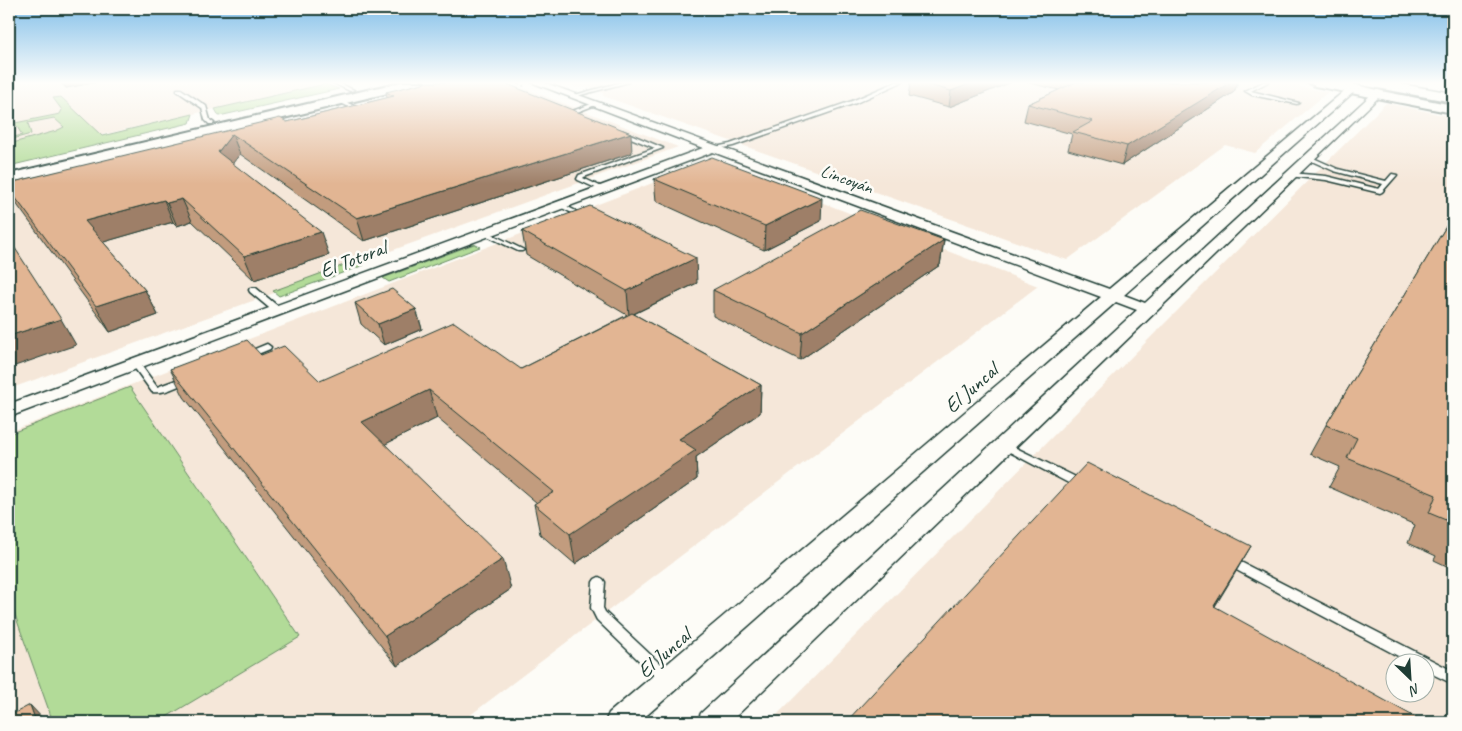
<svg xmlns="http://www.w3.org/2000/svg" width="1462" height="731" viewBox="0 0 1462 731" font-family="Caveat,sans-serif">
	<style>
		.built { fill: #f5e7d9; fill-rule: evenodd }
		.green { fill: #b2db98; stroke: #688c66 }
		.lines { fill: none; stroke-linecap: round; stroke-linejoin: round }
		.service-casing { stroke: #1f3d34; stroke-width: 3 }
		.minor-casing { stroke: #1f3d34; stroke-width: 3 }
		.secondary-casing { stroke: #1f3d34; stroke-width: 4 }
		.motorway-casing { stroke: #1f3d34; stroke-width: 3 }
		.path { stroke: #1f3d34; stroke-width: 2; stroke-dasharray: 2.5 2.5; stroke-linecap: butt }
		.service { fill: #fdfcf7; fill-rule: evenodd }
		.minor { fill: #fdfcf7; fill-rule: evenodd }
		.secondary { fill: #fdfcf7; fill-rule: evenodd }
		.motorway { fill: #fdfcf7; fill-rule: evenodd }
		.wall { fill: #c29c7e; stroke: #1f3d34 }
		.shaded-wall { fill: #9e7f67; stroke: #1f3d34 }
		.building { fill: #e2b593; stroke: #1f3d34 }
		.labels { text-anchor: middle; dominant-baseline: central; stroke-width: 5; stroke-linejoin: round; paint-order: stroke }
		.far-street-label { font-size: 18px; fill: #1f3d34; stroke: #fdfcf7 }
		.street-label { font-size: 21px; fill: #1f3d34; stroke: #fdfcf7 }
	</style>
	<rect width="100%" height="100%" fill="#fdfcf7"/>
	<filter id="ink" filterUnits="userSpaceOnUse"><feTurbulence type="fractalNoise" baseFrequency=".02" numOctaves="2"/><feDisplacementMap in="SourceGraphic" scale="10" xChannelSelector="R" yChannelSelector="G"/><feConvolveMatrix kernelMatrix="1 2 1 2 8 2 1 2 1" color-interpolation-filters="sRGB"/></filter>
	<g filter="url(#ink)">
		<path class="built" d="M9,82H333L9,156Z
			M468,82H508L678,147L9,389V196Z
			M563,82H1277L1328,92L1255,153L1225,145L1067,260L603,96V93L588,87H576Z
			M1386,103L1453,117V722H770L1157,331ZM1394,664H1424V694H1394Z
			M712,160L1038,286L461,722H9V432Z"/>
		<path class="green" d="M325,84L339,89L219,116L215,109Z
			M61,97L102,136L193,114L190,123L9,166V144L56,131L64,127L54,118L28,123L31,134L9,140V138L22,135L15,123L60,114L62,110L53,98Z
			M474,244L480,247L389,282L383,278Z
			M355,261L364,265L279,296L273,291Z
			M130,387L300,637L158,722H53L9,598V434Z"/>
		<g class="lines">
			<defs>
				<path id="service" d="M331,82H337L354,90L350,91Z
					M622,82H629L573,97L571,96Z
					M896,82H902L856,103L733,146L713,150L710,148L730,144L852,101Z
					M1263,82H1268L1251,91L1299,103L1297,104L1252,95L1245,91Z
					M177,89H181L206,106L210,120L214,123L213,124H209L205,120L202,108L177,91Z
					M339,99L363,110V111L359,112L337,101V99Z
					M594,103L598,104L572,114L567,113Z
					M619,131H623L663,148L584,177L583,178L604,188V190H600L578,180L577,179L579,175L655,148L619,133Z
					M1309,156L1338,169L1386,181L1392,174L1397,175L1382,192L1380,193L1326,180L1288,176V174L1290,173L1326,176L1379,189L1383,184L1334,171L1307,159L1306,158Z
					M560,203L586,216L587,217L584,219L558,206V204Z
					M485,231L522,249L524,250L522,251H518L483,234V232Z
					M250,288H256L280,308L281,310L280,312H274L250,292L249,290Z
					M267,344L271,347L270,349L248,358L244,355L245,353Z
					M135,360L138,361L157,387L187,376L191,379L190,381C178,386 165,394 152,392L131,363Z
					M1004,442L1086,482L1087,485L1086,488H1078L1000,447L999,445L1000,443Z
					M1231,557L1453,671V684L1424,670V664H1413L1227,565L1225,562L1227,559Z
					M599,577L603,579L605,582L603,608L605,612L671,674L673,678L671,682L666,684L661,682L597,620L591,608L593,582L595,579Z"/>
				<path id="minor" d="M531,82H543L1109,289L1349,87H1355V91L1124,295L1145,303L1374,92H1380L1382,94L730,722H697L701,713L1137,310L1116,302L639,722H605L609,713L1101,297L713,152L9,417V404L703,148Z"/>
				<path id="secondary" d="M401,82H424L417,86L9,184V174Z
					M1308,82H1335L1453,105V113L1315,86Z"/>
				<path id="motorway" d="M1319,82H1344L1382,91L1384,94L1382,97L1377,98L1321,85Z
					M1360,82H1390L1453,93V102L1367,86L1362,85Z"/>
			</defs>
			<use href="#service" class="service-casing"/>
			<use href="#minor" class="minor-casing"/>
			<use href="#secondary" class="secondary-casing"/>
			<use href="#motorway" class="motorway-casing"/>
			<path class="path" d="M513,82L524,86"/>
			<use href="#service" class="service"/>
			<use href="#minor" class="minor"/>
			<use href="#secondary" class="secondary"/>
			<use href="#motorway" class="motorway"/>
		</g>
		<path class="wall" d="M59,82H97L66,88Z
			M911,82H1012L949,107L909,96Z
			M1025,82H1238L1234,92L1122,165L1068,150L1072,134L1024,121L1028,104L1059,90Z
			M386,92L632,153L364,241L240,154L232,163L329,255L254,280L192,221L177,226L173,222L103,242L145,290L158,315L110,332L18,206L9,190V183L287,122L387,98Z
			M654,179L821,221L764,250L656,201Z
			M1453,215V569L1434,560L1436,556L1408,543L1415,525L1329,487L1340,467L1310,454L1326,425Z
			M522,231L697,283L634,314L761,385L760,413L696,457L697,479L575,564L540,534L534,504L537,503L437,418L385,444L511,589L397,666L184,397L170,369L261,355L320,381L521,369L627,315L526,255Z
			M944,240L940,265L800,360L713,316V290Z
			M355,303L416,309L422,329L384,345L361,324Z"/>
		<path class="shaded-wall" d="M63,82H97L66,88Z
			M974,82H1012L949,107L951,91Z
			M1226,82H1238L1234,92L1122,165L1127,146Z
			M631,133L632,153L364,241L357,218Z
			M232,134L240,154L226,172L218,152Z
			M822,198L821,221L764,250L765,226Z
			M182,199L192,221L177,226L167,203Z
			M164,200L173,222L97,244L85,221Z
			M321,232L329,255L254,280L244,256Z
			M944,240L940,265L800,360L802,333Z
			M696,258L697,283L629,316L627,291Z
			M145,290L158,315L110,332L96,306Z
			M416,309L422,329L384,345L378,324Z
			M61,319L76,345L9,368V336Z
			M761,385L760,413L696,457L697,479L575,564L570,534L679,439Z
			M429,390L437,418L372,451L362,422Z
			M1251,546L1234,575L1197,636L1214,606Z
			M503,559L511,589L397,666L385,636Z
			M9,702L16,722H9Z
			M30,705L46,722H36Z"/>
		<path class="building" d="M427,82H502L631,133L357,218L232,134L218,152L321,232L244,256L182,199L167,203L164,200L85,221L145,290L96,306L9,189V183L280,118L287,122L394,96L386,92Z
			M918,82H974L951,91Z
			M1076,82H1231L1127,146L1073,132L1093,121L1028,104Z
			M712,157L822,198L765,226L654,179Z
			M590,206L696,258L627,291L522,231Z
			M860,210L944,240L802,333L713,290Z
			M1453,215V523L1429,513L1436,495L1347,458L1357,438L1326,425Z
			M9,239L61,319L9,336Z
			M392,289L416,309L378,324L355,303Z
			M632,313L761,385L679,439L696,450L570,534L534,504L554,492L429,390L362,422L503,559L385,636L170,369L247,340L261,355L284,346L320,381L454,322L521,369Z
			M1087,463L1251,546L1214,606L1424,722H846Z
			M30,705L36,722H9V716Z"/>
	</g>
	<linearGradient id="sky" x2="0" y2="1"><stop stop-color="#82bfe9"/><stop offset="0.45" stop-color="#fefefb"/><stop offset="1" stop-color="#fefefb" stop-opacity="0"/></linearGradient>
	<rect width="1462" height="184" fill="url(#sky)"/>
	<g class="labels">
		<g class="far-street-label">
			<text transform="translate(847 179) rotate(20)">Lincoyán</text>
		</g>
		<g class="street-label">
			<text transform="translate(353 259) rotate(-21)">El Totoral</text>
			<text transform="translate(971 388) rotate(-41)">El Juncal</text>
			<text transform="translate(664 653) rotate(-41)">El Juncal</text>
		</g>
	</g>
	<rect width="1462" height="731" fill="none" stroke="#fdfcf7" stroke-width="30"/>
	<rect x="15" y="15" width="1432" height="701" fill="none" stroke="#1f3d34" stroke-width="2" filter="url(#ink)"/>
	<g transform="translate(1410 678) rotate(155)"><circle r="24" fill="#fdfcf7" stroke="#a4b0a9"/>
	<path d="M0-4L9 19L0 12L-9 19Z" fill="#1f3d34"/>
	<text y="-8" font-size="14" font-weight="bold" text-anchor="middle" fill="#1f3d34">N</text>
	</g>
</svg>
